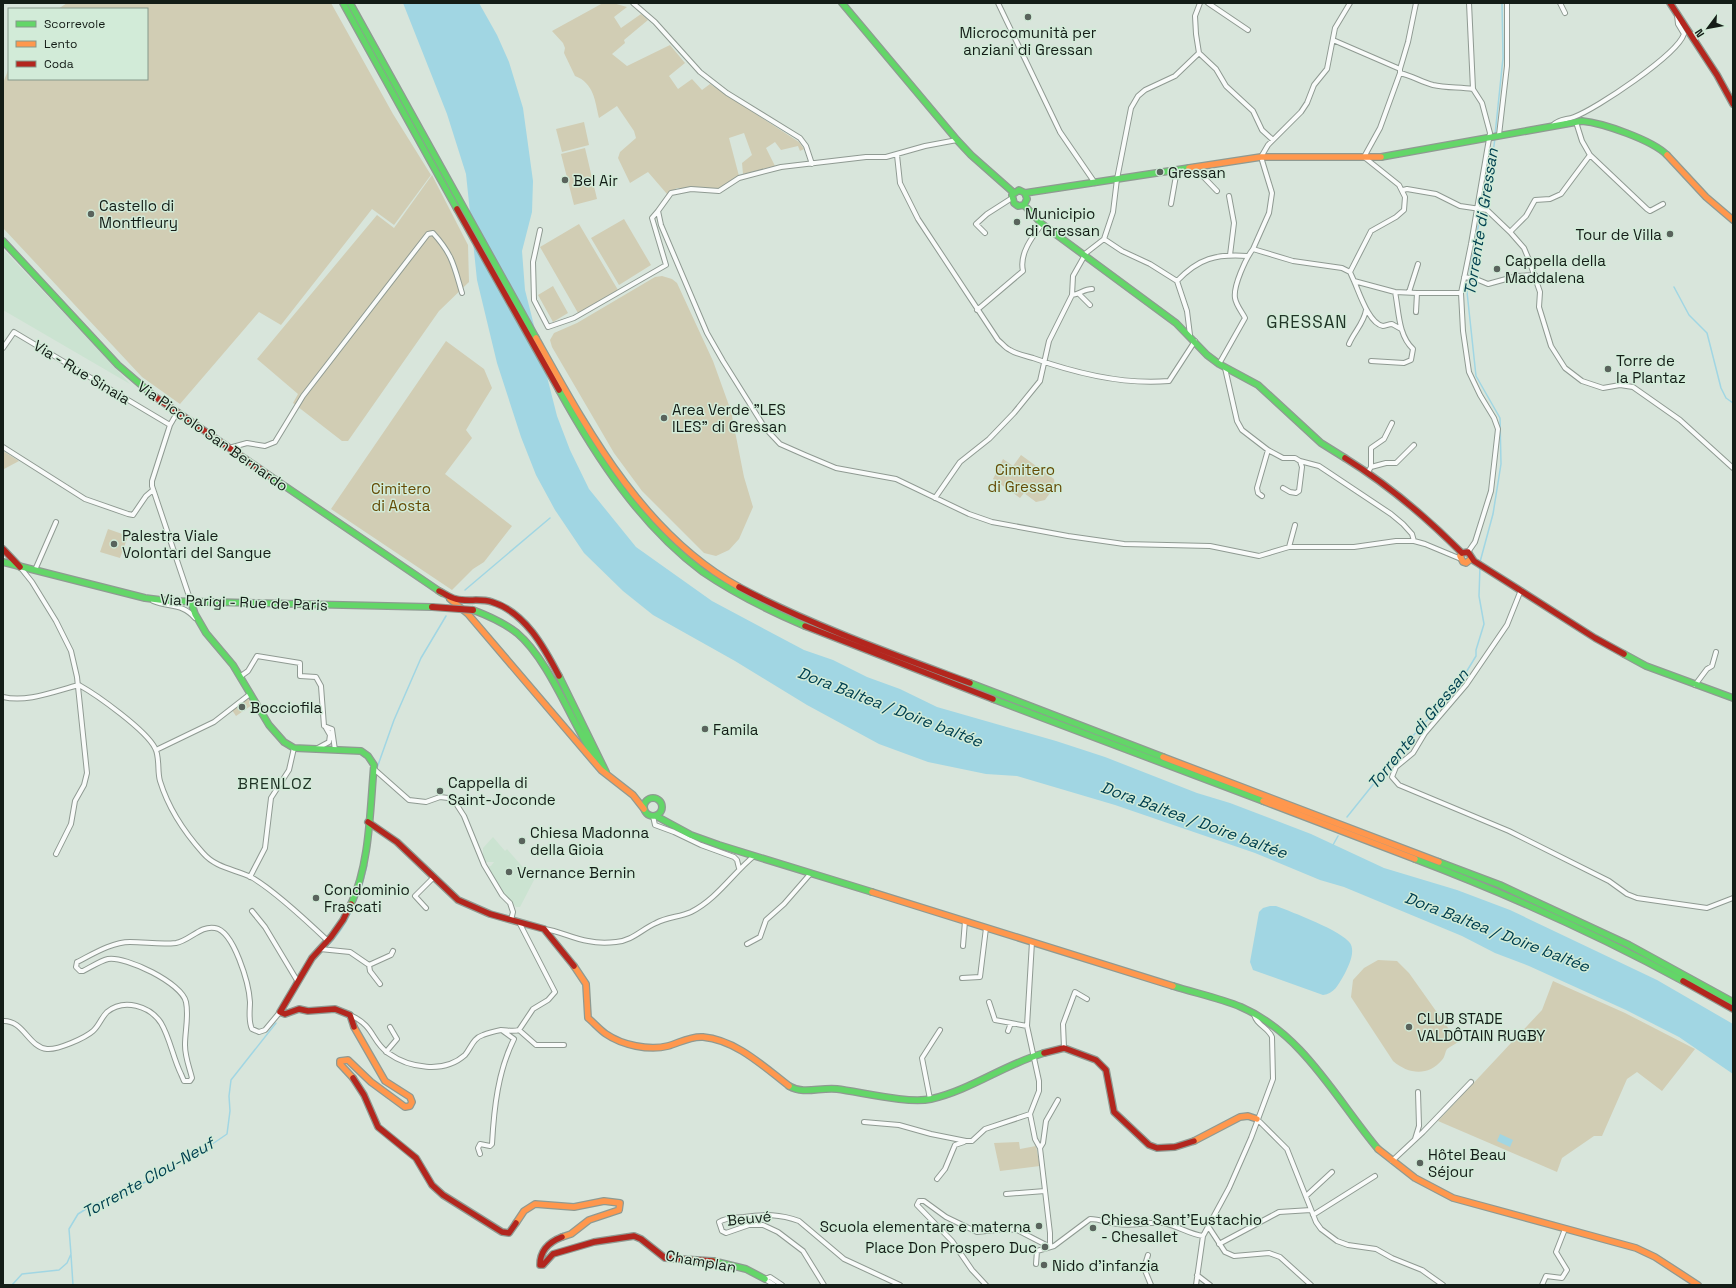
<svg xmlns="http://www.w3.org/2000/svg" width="1736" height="1288" viewBox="0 0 1736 1288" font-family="'Space Grotesk',sans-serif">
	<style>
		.built { fill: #cbe3d1 }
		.green { fill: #d1cdb4 }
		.water { fill: #a1d6e3 }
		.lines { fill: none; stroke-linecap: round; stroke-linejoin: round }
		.stream { stroke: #a1d6e3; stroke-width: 1.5 }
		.street-casing { stroke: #8f9a92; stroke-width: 6 }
		.fast-casing { stroke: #8f9a92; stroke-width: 8 }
		.slow-casing { stroke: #8f9a92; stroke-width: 8 }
		.jam-casing { stroke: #8f9a92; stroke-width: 8 }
		.street { stroke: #f9fbfa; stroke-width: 4 }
		.fast { stroke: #63d668; stroke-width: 5.5 }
		.slow { stroke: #ff974d; stroke-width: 5.5 }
		.jam { stroke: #b3261e; stroke-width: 5.5 }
		.jam-bridge-casing { stroke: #8f9a92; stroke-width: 8; stroke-linecap: butt }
		.jam-bridge { stroke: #b3261e; stroke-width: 6 }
		.poi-dot { fill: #59635c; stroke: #d2ebd8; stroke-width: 1.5 }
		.labels { text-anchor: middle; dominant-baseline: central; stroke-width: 3; stroke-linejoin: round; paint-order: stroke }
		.poi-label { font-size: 15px; fill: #141d17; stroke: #d2ebd8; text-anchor: start }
		.street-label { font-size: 15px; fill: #141d17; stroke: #d2ebd8 }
		.park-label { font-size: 15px; fill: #654b05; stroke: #d2ebd8 }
		.water-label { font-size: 16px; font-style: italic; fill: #004050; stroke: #d2ebd8 }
		.neighbourhood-label { font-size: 16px; letter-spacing: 1px; fill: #213527; stroke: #d2ebd8 }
		.quarter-label { font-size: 17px; letter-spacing: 1px; fill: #213527; stroke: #d2ebd8 }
	</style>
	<rect width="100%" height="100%" fill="#d8e5db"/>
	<path class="built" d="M3,249L97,348L130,384L3,310Z
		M493,837L505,851L507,849L534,880L520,907H516L503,893L487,867L491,866L494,862H486L483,859V848Z"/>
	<path class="green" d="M67,3H331L393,114L431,175L394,225L372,209L281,325L259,312L180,404L142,377L3,228V83L9,68V79H147V9H58Z
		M603,3H613L627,7L614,17L621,28L641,14L648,20L624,40L625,43L612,54L627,66L670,45L685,63L669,76L678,89L692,79L702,90L710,84L799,142L804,149L800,151L798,146L781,150L775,142L766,148L775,166L743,174L742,163L752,155L744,133L729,138L739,176L720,189L677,188L667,194L648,172L630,183L618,158L620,152L636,138L634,131L617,106L599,118C595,101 594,83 575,76L564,53L565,48L563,43L552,31Z
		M584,122L589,145L562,152L556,129Z
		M585,148L597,199L574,205L561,154Z
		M432,175L468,245L469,282L439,311L348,441H342L293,403L298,394L257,359L377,215L394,228Z
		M624,219L651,265L619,285L591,238Z
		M579,224L618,290L578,313L540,247Z
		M662,276L672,279L677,283L713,361L731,411L744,477L753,507L739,539L729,550L716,556L704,553L642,491L614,453L552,347L550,340L554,333L577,323L655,277Z
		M553,286L568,313L553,322L538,295Z
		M446,341L484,369L492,388L466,430L472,438L445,474L512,526L484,562L473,569L452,590L331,509Z
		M3,451L19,461L4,469Z
		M1021,455L1054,479L1055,486L1045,500L1036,502L1024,493L1020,498L993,479L1003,459L1013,466Z
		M108,529L128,536L120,558L100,552Z
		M248,698L252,705L236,716L232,710Z
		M1378,960L1397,961L1409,973L1458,1042C1455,1044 1450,1047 1447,1049C1445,1052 1445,1057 1442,1060C1428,1077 1408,1074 1393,1061L1351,997L1353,980L1364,968Z
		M1553,981L1625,1013L1695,1049L1662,1091L1637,1072L1627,1079L1602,1136H1594L1562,1158L1557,1172L1438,1121L1542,1010Z
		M1019,1142L1020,1149L1036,1146L1040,1166L1000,1171L994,1143Z"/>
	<path class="water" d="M403,3H479L497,35L509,62L523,108L533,181L532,212L522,251L525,290L557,416L570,450L589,489L636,547L712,601L804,650L833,660L867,677L900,689L937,707L1056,741L1105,757L1197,793L1230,803L1311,834L1384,868L1457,890L1510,910L1657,980L1733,1024V1074L1679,1037L1626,1010L1529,966L1495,953L1462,936L1344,887L1320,880L1255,853L1115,805L1017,776L986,774L928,762L879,744L807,705L735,661L653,615L623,591L584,553L555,510L536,475L521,437L497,363L477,280L466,174L447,114Z
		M1270,906H1276C1292,912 1342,931 1350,943C1356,952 1348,967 1344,975C1338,985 1334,994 1323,995L1253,970L1250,962L1259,912L1263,908Z
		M1500,1134L1513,1140L1510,1147L1497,1141Z"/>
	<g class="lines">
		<path class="stream" d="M1495,135L1503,58L1502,3
			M1674,287L1689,315L1707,333L1721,388L1726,398L1733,403
			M1480,562L1493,514L1501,464L1500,418L1476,376L1467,292L1472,256L1492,161L1495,138
			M465,590L550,518
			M377,768L394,720L421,658L446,616
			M1347,817L1404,746L1459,684L1476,656V650L1484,624L1479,596L1480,566
			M1333,845L1338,836
			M362,885L367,865
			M325,948C340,935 350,916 357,898
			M312,963L318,955
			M305,975L310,966
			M286,1008L291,999
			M71,1255L73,1285
			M12,1285L22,1274L59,1270L67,1263L71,1254L69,1229L78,1214L94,1204L120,1196L208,1147L227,1134L230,1111L229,1096L231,1080L276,1023"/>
		<defs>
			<path id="street" d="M633,3L655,22L700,72L727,93L800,138L806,146L812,164
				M998,3L1060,132L1095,183
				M1200,3L1195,16L1196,34L1199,53L1216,69L1226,86L1253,111L1262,130L1273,140
				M1208,3L1248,30
				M1350,3L1335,28L1327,69L1314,85L1307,103L1301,112L1268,145L1261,157L1272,193L1269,213L1253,249L1293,261L1342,268L1350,272
				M1416,3L1408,42L1400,69V73L1380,128L1364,157L1399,185L1405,197L1404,210L1396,217L1371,231L1350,272L1354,281L1395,292L1417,293
				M1560,3L1565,13
				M1333,40L1400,69
				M1400,73C1412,76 1422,82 1433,85C1446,88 1460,87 1473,89
				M1576,122L1582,141L1590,155
				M1552,126C1558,119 1566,120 1574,117C1596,109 1677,55 1684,34L1678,24L1677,15
				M1499,135L1507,66V3
				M957,140L925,146L886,157H866L781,167L739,178L719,191L691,189L671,193L658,211L661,225L707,333L723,361L765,428L780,444L805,455L836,468L896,479L969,514L992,522L1068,536L1124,544L1210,546L1259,556L1289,547H1354L1396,541H1414L1425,544L1461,559
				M897,155L900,183L918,219L998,340C1002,343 1005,348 1010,350C1016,354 1026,356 1033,358C1075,373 1124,385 1169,381L1195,341
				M1194,167L1217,191
				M1403,190L1407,189L1436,194L1460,206L1487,210L1510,232
				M1229,196L1234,223L1230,255
				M1171,204L1177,170
				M1663,204L1650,211L1647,209L1590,155L1561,194L1550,199L1535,200L1526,216L1510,232L1524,248L1529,260L1540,292L1539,307L1551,346L1565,368L1582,381L1603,388L1620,385L1633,387L1680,420L1733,468
				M540,230L533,262L534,300L548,327L574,318L666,265L652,218L658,211
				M985,233L976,224L987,214L1012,198
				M1104,239L1122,251L1150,264L1177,281
				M1464,277L1476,279L1488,284L1517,276L1535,275
				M1354,281C1359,292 1369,324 1383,326C1385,326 1389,324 1392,324L1401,329
				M1409,292L1418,264
				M1079,294L1090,305
				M1072,295C1080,294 1084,289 1092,289
				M977,310L1023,271C1019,254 1032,237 1042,224
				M1416,312L1417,293H1461
				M1190,335L1187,311L1177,281C1199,258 1216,254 1247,256
				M1349,344C1354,332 1364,323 1366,310
				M3,348L14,332L170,425
				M1371,361L1404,363L1411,360L1413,349C1398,335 1399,311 1395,292
				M1219,364L1245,318C1242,312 1236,305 1235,298C1233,286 1246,258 1253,249
				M1225,368L1237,421L1242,430L1268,450L1283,458H1295L1300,461L1302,467L1299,491L1296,493L1290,492L1283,488
				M177,413L170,425L152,481V486L191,602
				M3,447L85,499L128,514L133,515L146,496L153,490
				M229,448L247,443L265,446L275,442L303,396L428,234L433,233C453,255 454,266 462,293
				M1300,461L1319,466L1391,514L1403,524L1412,534L1414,541
				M1371,467V448L1384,439L1392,423
				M1368,472L1371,467L1386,463H1396L1414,445
				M1262,496L1258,493L1257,488L1268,450
				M935,498L960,462L989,439L1014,413L1040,381L1049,341L1072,295L1073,276L1086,253L1104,239L1113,212L1117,179L1131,108L1138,96L1145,90L1175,76L1199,53
				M1289,547L1295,525
				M1468,552L1475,542L1491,491L1498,429L1494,418L1480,395L1469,372L1463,331L1461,293L1471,244L1490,133L1482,103L1473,89L1469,3
				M20,567L32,582L56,621L71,651L77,677L87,773L84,785L75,801L71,824L56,854
				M35,570L56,522
				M1521,590L1507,625L1466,685L1425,733L1413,753L1396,767L1392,777L1399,785L1509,831L1609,881L1627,894L1637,898L1707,908L1733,898
				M153,601C170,608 182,603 195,618
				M241,676L248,671L257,656L300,663V676L316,677L321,686L324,726L332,729L335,750
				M79,685C97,695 146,730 155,748C160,757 157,771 160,781C168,807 185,833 203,853C216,868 234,869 251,877C274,890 308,922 328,941
				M1695,685L1707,669L1712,666L1716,652
				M3,697C27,703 55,691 79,685
				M316,749L329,742L330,735L326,728
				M156,750L214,722L250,694
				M374,769L409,800L426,802L440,797L448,798L455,802L464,816L484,865L502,895L510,903L513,912L511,920
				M653,816L655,825L674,832L701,845L734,857L737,860L739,868
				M250,877L265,848L271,798L289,770L294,748
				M426,908L415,896L434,877
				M252,911L265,927L298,982
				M544,929C560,931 573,939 588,941C597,943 607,943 616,942C632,941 642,929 656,923C667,917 680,917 691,912C717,899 733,873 754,856
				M747,944L760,937L766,920L784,904L811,873
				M963,946L965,921
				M320,949L350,952L369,965L391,955L393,951
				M369,965L370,971L380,984
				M962,978L980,977L986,928
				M989,1002L995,1020L1027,1026
				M350,1015C375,1026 371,1041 388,1053C409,1068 444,1074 465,1055C471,1048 473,1038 483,1035C488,1033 496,1031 501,1030C507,1030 513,1032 519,1030L533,1009L548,1000L555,992L520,924
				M3,1021C24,1020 28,1047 47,1049C58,1050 85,1038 93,1031C99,1026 101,1018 107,1012C124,998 150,1006 161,1023C170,1038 173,1058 181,1074L184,1081H190L192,1078C189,1066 185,1057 185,1045C185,1031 189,1016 186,1002C182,983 126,956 108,959C100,961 91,967 83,971H80L76,967L77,962C93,954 112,942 130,942C146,942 160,945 176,943C189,941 201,925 215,928C234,931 249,984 250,1002C250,1010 248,1021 252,1029L259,1032L265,1030L280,1012
				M519,1030L536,1045H564
				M1008,1031L1011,1023
				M1064,1048L1063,1024L1075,992L1087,999
				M386,1052L397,1039L390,1027
				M930,1099L922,1058L940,1030
				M1257,1119L1287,1149L1316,1222L1321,1229L1337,1241L1348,1245L1376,1249L1392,1258L1422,1270L1443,1285
				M864,1122L899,1125L931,1134L966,1141H972L985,1129L1030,1114
				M1415,1139L1419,1126L1418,1092
				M1040,1148L1043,1143L1046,1121L1058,1100
				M480,1154L478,1148L480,1144L490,1146L492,1144C494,1108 498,1071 514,1039L503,1031
				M1392,1161L1423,1132L1471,1082
				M937,1179L945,1169L955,1145L964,1142
				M1006,1194L1045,1191
				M1306,1196L1332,1172
				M1313,1215L1375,1176
				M1208,1226L1225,1252L1234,1256L1269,1253L1280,1257L1311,1285
				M1219,1244L1279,1212L1311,1210
				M1148,1255L1144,1268L1151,1285
				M1036,1264L1037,1251L1054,1246L1090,1219C1100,1219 1108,1223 1118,1224C1133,1227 1149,1221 1164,1223C1178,1226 1189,1234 1203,1236
				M1197,1275L1210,1285
				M765,1279L770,1277L782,1285
				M765,1279L774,1285
				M824,1285L803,1251L778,1232L763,1225H749L726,1233L722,1231L719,1222C727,1217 735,1218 744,1217C764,1214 780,1214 799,1221L844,1259L900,1285
				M986,1285L972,1270L952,1241L917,1205L919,1201H924L946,1217L977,1232L1005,1229L1017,1230L1050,1247V1233L1040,1148L1035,1139L1030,1114L1039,1091V1081L1027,1026L1032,942
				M1196,1285L1203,1236L1229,1188L1251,1138L1273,1079L1272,1037C1268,1027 1256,1025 1254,1014
				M1542,1285L1546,1276L1562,1278L1567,1270L1556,1252L1565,1229"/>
			<path id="fast" d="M343,3L457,209
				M350,3L536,338
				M842,3L957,140L971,155L1014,193
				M1381,157L1582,121C1603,123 1652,140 1667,155
				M1025,193L1027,199L1024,205L1018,206L1014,203L1012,195L1019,190L1025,193L1189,168
				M1024,205L1042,224L1176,323L1207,355L1219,364L1258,385L1321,443L1345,458
				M3,241L118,365L154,396
				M559,390C596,457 641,526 703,572C735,594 770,611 805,626
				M270,476L442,593
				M3,562L145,598L169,601L432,607
				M191,602L195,614L206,633L233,665L269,725L284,742L294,748L361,751L368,756L374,765C370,808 370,865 351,904
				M473,610C489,616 503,622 517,633C549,660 571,721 595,758
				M1624,654L1646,666L1733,698
				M559,676L606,772
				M970,683L1163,757
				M993,699L1263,801
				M644 807a9 9 0 1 1 18 0a9 9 0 1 1-18 0Z
				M656,816L691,835L719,845L872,892
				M1415,859C1507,894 1597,934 1683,981
				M1439,862L1500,885L1629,945L1733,1002
				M1173,986C1195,993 1220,998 1241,1007C1303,1034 1336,1099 1378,1149
				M789,1086C804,1095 820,1087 837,1089C861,1092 908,1104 931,1099C971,1090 1005,1064 1044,1053
				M713,1261L746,1269L765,1279"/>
			<path id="slow" d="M1667,155L1706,197L1733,220
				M1189,168L1261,157H1381
				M536,338C588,431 643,534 739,587
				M1462,553L1460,556L1463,562L1466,563L1471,559
				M450,599L468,614L601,770L633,795L644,809
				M1163,757L1439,862
				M1263,801L1415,859
				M872,892L1173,986
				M574,966L586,984L588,1018C594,1023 600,1030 606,1034C622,1045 649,1051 668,1046C679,1043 690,1036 703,1037C736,1040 763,1066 789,1086
				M353,1078L340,1064V1061L348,1060L371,1082L405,1107L410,1106L412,1102L410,1097L385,1081L354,1027
				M1194,1141L1240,1117L1248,1116L1257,1119
				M1378,1149L1415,1178L1453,1198L1636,1248L1655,1257L1698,1285
				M516,1223L524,1211L535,1204L574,1207L604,1201L620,1203L619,1210L589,1220L571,1234L562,1237"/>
			<path id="jam" d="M1670,3L1717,75L1733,104
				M457,209L559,390
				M154,396L270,476
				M1345,458C1387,484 1427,518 1462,553
				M3,549L20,567
				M1462,553L1468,552L1474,561L1595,638L1624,654
				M739,587C813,626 892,654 970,683
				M439,591C444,593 450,598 456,599C467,602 481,598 492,602C525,612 544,647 559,676
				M805,626L993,699
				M368,822L397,842L458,900L490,914L544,929L574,966
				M351,904L343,920L331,937L312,958L280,1012L285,1014L299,1009L308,1011L335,1009L350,1015L354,1027
				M1683,981L1733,1009
				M1044,1053L1064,1048L1096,1060L1106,1070L1114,1112L1149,1145L1157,1148L1175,1147L1194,1141
				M353,1078L364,1095L378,1127L416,1158L432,1185L443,1195L502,1232L509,1233L516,1223
				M562,1237C549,1242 540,1251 540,1265H543L553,1254L594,1242L634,1236L641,1239L665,1258L713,1261"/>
		</defs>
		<use href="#street" class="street-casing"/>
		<use href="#fast" class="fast-casing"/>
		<use href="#slow" class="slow-casing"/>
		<use href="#jam" class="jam-casing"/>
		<use href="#street" class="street"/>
		<use href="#fast" class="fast"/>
		<use href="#slow" class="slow"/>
		<use href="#jam" class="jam"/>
		<defs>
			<path id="jam-bridge" d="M432,607L473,610"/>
		</defs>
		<use href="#jam-bridge" class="jam-bridge-casing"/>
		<use href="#jam-bridge" class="jam-bridge"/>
	</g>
	<g class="poi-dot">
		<circle cx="1028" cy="17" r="4"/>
		<circle cx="1160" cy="172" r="4"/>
		<circle cx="565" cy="180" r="4"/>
		<circle cx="91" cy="214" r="4"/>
		<circle cx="1017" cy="222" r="4"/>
		<circle cx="1670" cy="234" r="4"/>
		<circle cx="1497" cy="269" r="4"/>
		<circle cx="1608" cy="369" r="4"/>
		<circle cx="664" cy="418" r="4"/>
		<circle cx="114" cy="544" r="4"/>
		<circle cx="242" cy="707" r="4"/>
		<circle cx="705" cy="729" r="4"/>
		<circle cx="440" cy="791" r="4"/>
		<circle cx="522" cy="841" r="4"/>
		<circle cx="509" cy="872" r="4"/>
		<circle cx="316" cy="898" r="4"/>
		<circle cx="1409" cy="1027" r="4"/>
		<circle cx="1420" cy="1163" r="4"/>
		<circle cx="1039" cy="1226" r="4"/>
		<circle cx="1093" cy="1228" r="4"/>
		<circle cx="1045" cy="1247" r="4"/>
		<circle cx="1044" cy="1265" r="4"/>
	</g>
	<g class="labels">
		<g class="poi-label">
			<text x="1028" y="32" text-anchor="middle">Microcomunità per<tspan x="1028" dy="17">anziani di Gressan</tspan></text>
			<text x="1168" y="172">Gressan</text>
			<text x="573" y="180">Bel Air</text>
			<text x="99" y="205">Castello di<tspan x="99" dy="17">Montfleury</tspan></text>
			<text x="1025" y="213">Municipio<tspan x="1025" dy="17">di Gressan</tspan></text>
			<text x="1662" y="234" text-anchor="end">Tour de Villa</text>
			<text x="1505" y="260">Cappella della<tspan x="1505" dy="17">Maddalena</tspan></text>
			<text x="1616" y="360">Torre de<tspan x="1616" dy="17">la Plantaz</tspan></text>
			<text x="672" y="409">Area Verde "LES<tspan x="672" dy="17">ILES" di Gressan</tspan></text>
			<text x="122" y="535">Palestra Viale<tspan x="122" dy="17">Volontari del Sangue</tspan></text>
			<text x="250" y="707">Bocciofila</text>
			<text x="713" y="729">Famila</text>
			<text x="448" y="782">Cappella di<tspan x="448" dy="17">Saint-Joconde</tspan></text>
			<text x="530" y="832">Chiesa Madonna<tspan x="530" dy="17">della Gioia</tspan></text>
			<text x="517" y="872">Vernance Bernin</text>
			<text x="324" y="889">Condominio<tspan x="324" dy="17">Frascati</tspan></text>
			<text x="1417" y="1018">CLUB STADE<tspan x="1417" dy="17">VALDÔTAIN RUGBY</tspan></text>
			<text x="1428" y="1154">Hôtel Beau<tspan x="1428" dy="17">Séjour</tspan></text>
			<text x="1101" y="1219">Chiesa Sant'Eustachio<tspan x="1101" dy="17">- Chesallet</tspan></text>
			<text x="1031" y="1226" text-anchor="end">Scuola elementare e materna</text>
			<text x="1037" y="1247" text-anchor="end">Place Don Prospero Duc</text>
			<text x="1052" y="1265">Nido d'infanzia</text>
		</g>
		<g class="street-label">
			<text transform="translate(82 372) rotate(31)">Via - Rue Sinaia</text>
			<text transform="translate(213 436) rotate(35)">Via Piccolo San Bernardo</text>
			<text transform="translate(244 602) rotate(2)">Via Parigi - Rue de Paris</text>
			<text transform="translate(749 1218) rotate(-6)">Beuvé</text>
			<text transform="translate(701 1261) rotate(10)">Champlan</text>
		</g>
		<g class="park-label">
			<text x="1025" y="469">Cimitero<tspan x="1025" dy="17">di Gressan</tspan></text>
			<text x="401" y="488">Cimitero<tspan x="401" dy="17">di Aosta</tspan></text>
		</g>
		<g class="water-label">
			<text transform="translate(1481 222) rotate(-81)">Torrente di Gressan</text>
			<text transform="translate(890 707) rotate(21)">Dora Baltea / Doire baltée</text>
			<text transform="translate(1418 729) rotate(-51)">Torrente di Gressan</text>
			<text transform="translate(1194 820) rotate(20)">Dora Baltea / Doire baltée</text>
			<text transform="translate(1497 932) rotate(21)">Dora Baltea / Doire baltée</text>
			<text transform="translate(148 1178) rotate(-29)">Torrente Clou-Neuf</text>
		</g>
		<g class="neighbourhood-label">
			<text x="275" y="783">BRENLOZ</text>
		</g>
		<g class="quarter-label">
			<text x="1307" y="322">GRESSAN</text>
		</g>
	</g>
	<rect width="1736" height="1288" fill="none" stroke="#141d17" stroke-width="8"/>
	<rect x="8" y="8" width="140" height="72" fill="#d2ebd8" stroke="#86998b"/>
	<rect x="16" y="21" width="20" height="6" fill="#63d668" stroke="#86998b"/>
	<text x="44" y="28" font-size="12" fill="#141d17">Scorrevole</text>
	<rect x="16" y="41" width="20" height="6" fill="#ff974d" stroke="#86998b"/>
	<text x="44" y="48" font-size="12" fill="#141d17">Lento</text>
	<rect x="16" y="61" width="20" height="6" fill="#b3261e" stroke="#86998b"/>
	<text x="44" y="68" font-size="12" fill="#141d17">Coda</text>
	<g transform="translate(1708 28) rotate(238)" stroke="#d2ebd8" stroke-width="3" paint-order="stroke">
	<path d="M0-3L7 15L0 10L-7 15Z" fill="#141d17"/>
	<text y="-6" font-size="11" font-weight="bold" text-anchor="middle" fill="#141d17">N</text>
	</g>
</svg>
